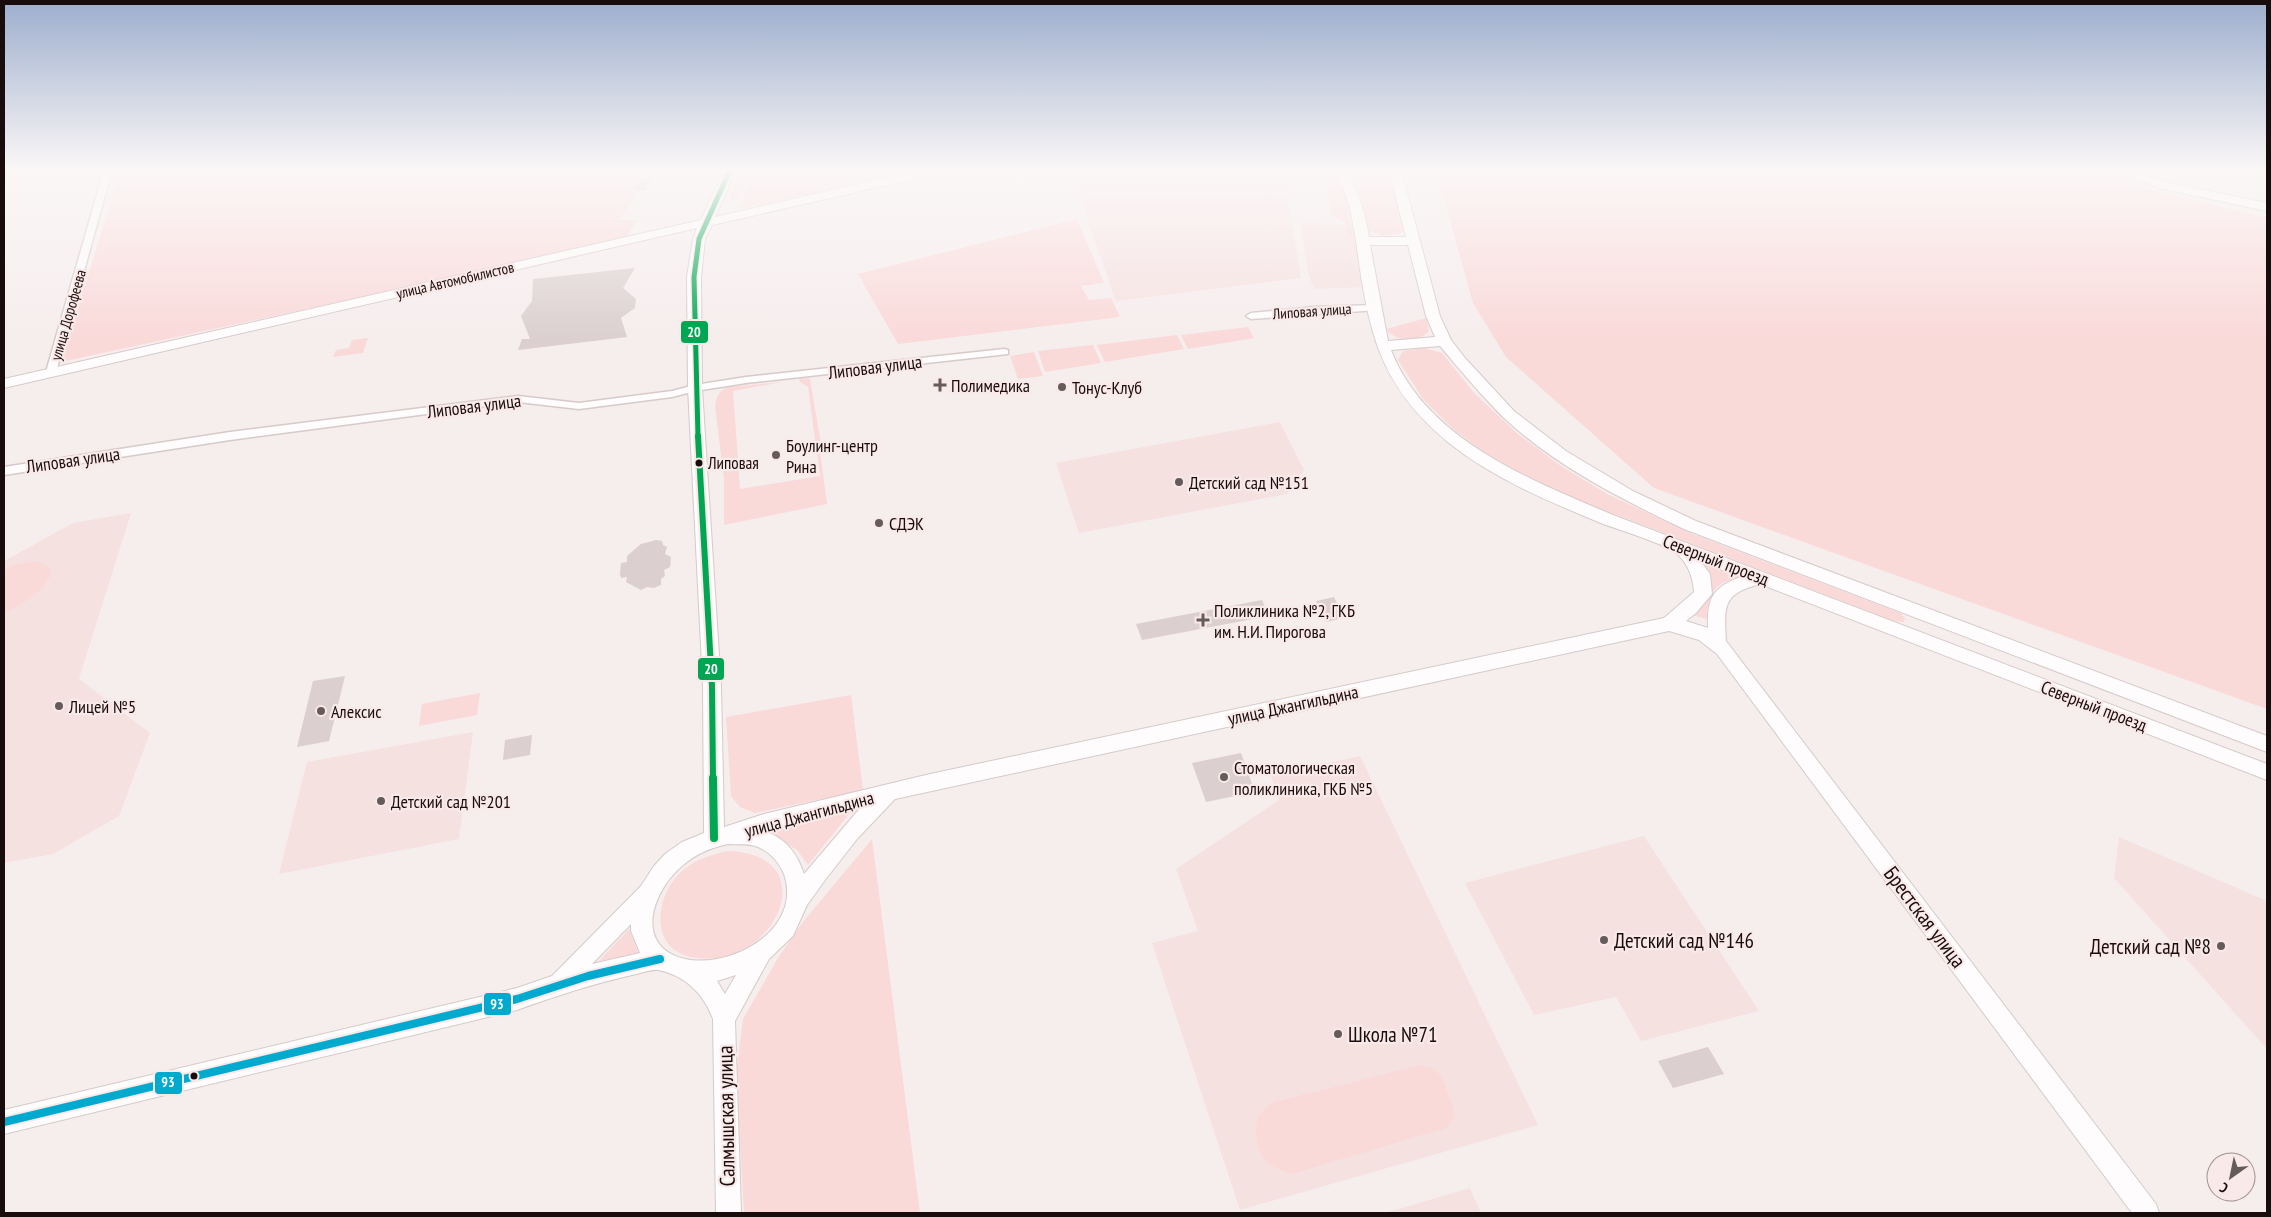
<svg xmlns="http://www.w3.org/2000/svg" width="2271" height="1217" viewBox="0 0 2271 1217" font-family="'PT Sans Narrow',sans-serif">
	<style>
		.built { fill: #f6e1e1 }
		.green { fill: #fad9d9 }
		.building { fill: #dbcfcf }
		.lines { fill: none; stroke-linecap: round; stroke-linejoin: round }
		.street-casing { stroke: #d6caca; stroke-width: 3 }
		.secondary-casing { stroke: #d6caca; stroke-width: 2 }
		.street { fill: #fefcfc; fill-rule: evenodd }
		.secondary { fill: #fefcfc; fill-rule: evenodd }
		.bus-1-far2-casing { stroke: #fae9e9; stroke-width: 8 }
		.bus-1-far1-casing { stroke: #fae9e9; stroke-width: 10 }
		.bus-1-casing { stroke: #fae9e9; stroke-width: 12 }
		.bus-2-casing { stroke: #fae9e9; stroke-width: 12 }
		.bus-1-far2 { stroke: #00a651; stroke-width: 5 }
		.bus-1-far1 { stroke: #00a651; stroke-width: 6 }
		.bus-1 { stroke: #00a651; stroke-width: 8 }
		.bus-2 { stroke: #00a9ce; stroke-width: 8 }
		.poi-dot { fill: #665b5b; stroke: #fae9e9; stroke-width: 2 }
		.bus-dot { fill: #190c0c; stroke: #fae9e9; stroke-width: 2 }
		.labels { text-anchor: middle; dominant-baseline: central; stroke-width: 4.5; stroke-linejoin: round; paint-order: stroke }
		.far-street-label { font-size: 15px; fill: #190c0c; stroke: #fae9e9 }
		.bus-label { font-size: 17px; fill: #190c0c; stroke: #fae9e9; text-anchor: start }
		.street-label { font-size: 18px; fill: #190c0c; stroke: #fae9e9 }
		.poi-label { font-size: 18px; fill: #190c0c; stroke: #fae9e9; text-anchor: start }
		.near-street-label { font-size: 21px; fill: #190c0c; stroke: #fae9e9 }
		.near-poi-label { font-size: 21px; fill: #190c0c; stroke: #fae9e9; text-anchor: start }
		.line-badge { stroke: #fae9e9; stroke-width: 2 }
		.badge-label { font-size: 14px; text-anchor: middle; font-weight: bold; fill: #fff }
	</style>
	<rect width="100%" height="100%" fill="#f6eded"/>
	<path class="built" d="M1070,170H1209L1095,183L1081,182V179L1075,178Z
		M1220,170H1269L1285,179L1301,278L1116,301L1076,186Z
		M1300,223L1352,224L1363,287L1314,289L1309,276Z
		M1280,422L1304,470L1287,494L1079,533L1056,463Z
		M131,513L79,679L150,733L119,816L53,854L4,863V561L73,523Z
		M473,732L459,839L279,874L307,762Z
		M1360,756L1538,1125L1240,1210L1152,943L1198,931L1176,869L1279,800L1271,776Z
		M1644,836L1759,1011L1641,1041L1616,997L1534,1015L1465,883Z
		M2119,837L2267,901V1049L2114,878Z
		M1470,1188L1481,1213H1385Z"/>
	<path class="green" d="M121,170H643L634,191L637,193L619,220H637L625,240L61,362Z
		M741,170H750L739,198L728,200Z
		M756,170L832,171L843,185L841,188L739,209Z
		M852,170H921L861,182L857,180Z
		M1348,170H1390L1403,229L1401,233L1385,236L1369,231L1358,188Z
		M1436,170H2093L2100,177L2267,218V709L1654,488L1506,357L1473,303Z
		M1325,171L1335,175L1344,191L1353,236L1348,237L1345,222L1331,215Z
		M1077,219L1104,283L1081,286L1089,300L1111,298L1120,317L898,344L858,274Z
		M1426,318L1429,331C1419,343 1395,342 1386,329Z
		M1248,327L1254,338L1188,349L1181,335Z
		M1177,335L1184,349L1105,362L1097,345Z
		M368,338L363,353L333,357L336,350L349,348L352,340Z
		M1093,345L1101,363L1045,372L1038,351Z
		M1424,348L1442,353L1474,393L1518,434L1561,466L1607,494L1695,535L1900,613L1905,618L1904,622L1894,621L1578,500L1527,477L1481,450L1452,428L1423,399L1398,360L1403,351Z
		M1034,352L1043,376L1018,379L1010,356Z
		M804,377L810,379L822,450L820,451L827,504L724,525V479L715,406C717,396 718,391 728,387L782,382L733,391L740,489L820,476L808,387L800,382L799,378Z
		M1699,559L1742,576C1714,584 1708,590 1709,620L1693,615C1715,594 1715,584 1699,559Z
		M29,562H40L50,568L51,572C46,593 21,603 4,614V570L14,565Z
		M480,693L477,715L419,726L422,704Z
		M851,695L863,790L755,813L740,807L731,796L726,717Z
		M854,808L808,865L797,850L761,828Z
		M872,839L920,1213H744L736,1074L743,1019L778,958L802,923Z
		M728,851C828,854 775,973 691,957C650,949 655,899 678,875C691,861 709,855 728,851Z
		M629,929L638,953L599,961Z
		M1421,1065L1435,1069L1443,1079L1453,1108L1454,1117L1446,1128L1292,1174C1283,1171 1275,1168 1267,1162C1256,1153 1253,1126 1260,1114C1263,1110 1268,1106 1271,1103Z"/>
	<path class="building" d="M640,179H651L645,191H634Z
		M635,268L623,288L636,299L635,308L621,318L627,337L518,350L522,339H530L521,316L532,301L533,279Z
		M656,540L662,541L663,545L667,547L665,554L671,557L670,567L664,570L665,576L661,579V585L654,588L647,587L641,590L626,582L627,577L621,578L620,574L621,563L627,562V556L641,544Z
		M1334,597L1344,618L1326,622L1316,601Z
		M1262,600L1269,616L1142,640L1136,624Z
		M345,676L329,741L297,747L313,681Z
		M532,735L530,755L503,760L505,740Z
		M1241,753L1255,792L1206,802L1192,763Z
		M1708,1047L1724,1074L1673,1088L1658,1061Z"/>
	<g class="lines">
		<defs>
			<path id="street" d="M104,170H112L56,372L51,375L47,374L46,372Z
				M1374,305L1379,308L1377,310L1251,319L1246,316L1251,313L1315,307Z
				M1004,349L1008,350V354L746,383L695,391L672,397L579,409L518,402L230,440L4,475V467L230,432L518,396L579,403L672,391L695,385L746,377Z"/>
			<path id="secondary" d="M724,170H736L715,217L919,170H942L936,174L712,225L705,239L701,277L702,388L721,686L724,827L764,814L930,774L1664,618L1694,592C1693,577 1688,563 1676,553C1668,545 1617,529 1603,524C1550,502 1494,479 1449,443C1377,384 1368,328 1356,241C1352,216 1348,193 1334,170H1346C1359,191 1365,213 1369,237H1406L1389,170H1401L1440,316L1451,340L1465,358L1514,411L1566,451L1633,491L1696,521L2267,736V752L1684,529C1621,499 1555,466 1503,417C1481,395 1460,370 1440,346L1391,350C1426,440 1531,480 1613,515L2267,764V780L1760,584C1723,594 1724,605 1726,641L2156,1204L2159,1213H2132L1717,654L1699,640L1669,631L895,799L857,839L825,880L807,905L793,936L769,959L735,1021L741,1213H716L713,1019C704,994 685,975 658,970C651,969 639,974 632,975C593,984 555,996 517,1010L4,1134V1110L517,988L552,976L641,886L654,866L665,854L682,842L704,833L703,686L688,388L687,277L693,239L697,228L4,388V379L701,220ZM1370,245H1408L1426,316L1435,337L1388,341ZM1701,562L1741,577C1712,587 1707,599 1708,628L1686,621L1696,613L1712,594L1710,574ZM861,807L804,874C797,853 786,839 765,831ZM728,844C738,845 749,843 758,847C770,852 779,862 784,874C803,929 732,969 685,959C634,947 651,893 681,867C695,854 710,848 728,844ZM631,924V931L640,953L592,964ZM736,975L725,994L717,981Z
				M2118,170H2136L2166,182L2267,203V211L2159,188Z"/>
		</defs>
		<use href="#street" class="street-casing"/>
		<use href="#secondary" class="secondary-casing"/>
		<use href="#street" class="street"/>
		<use href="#secondary" class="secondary"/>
		<defs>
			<path id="bus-1-far2" d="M698,437L694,277L699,239L730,170"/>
			<path id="bus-1-far1" d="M698,436L712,686L713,779"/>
			<path id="bus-1" d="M713,778L714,838"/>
			<path id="bus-2" d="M4,1122L517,999L588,976L660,959"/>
		</defs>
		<use href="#bus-1-far2" class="bus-1-far2-casing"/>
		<use href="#bus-1-far1" class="bus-1-far1-casing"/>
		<use href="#bus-1" class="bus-1-casing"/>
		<use href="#bus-2" class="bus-2-casing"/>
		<use href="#bus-1-far2" class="bus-1-far2"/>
		<use href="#bus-1-far1" class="bus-1-far1"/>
		<use href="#bus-1" class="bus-1"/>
		<use href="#bus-2" class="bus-2"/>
	</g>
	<linearGradient id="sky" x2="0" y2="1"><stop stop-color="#9daecd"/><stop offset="0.5" stop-color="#fbf7f7"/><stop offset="1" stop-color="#fbf7f7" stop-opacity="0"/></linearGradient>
	<rect width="2271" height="341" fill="url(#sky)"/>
	<g class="poi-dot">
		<path d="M937.5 377.5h5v5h5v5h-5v5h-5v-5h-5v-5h5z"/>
		<circle cx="1062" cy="387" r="5"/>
		<circle cx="776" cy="455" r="5"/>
		<circle cx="1179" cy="482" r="5"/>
		<circle cx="879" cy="523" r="5"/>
		<path d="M1200.5 612.5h5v5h5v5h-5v5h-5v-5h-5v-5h5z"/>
		<circle cx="59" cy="706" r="5"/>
		<circle cx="321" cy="711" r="5"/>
		<circle cx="1224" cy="777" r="5"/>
		<circle cx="381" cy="801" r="5"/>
		<circle cx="1604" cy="940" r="5"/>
		<circle cx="2221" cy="946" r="5"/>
		<circle cx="1338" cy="1034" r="5"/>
	</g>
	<g class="bus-dot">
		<circle cx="699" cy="463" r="4.5"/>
		<circle cx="194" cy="1076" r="4.5"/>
	</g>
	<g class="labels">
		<g class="far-street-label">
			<text transform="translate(455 280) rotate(-13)">улица Автомобилистов</text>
			<text transform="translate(1312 311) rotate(-4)">Липовая улица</text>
			<text transform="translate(68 315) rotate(-74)">улица Дорофеева</text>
		</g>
		<g class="bus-label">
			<text x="708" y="463">Липовая</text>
		</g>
		<g class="street-label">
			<text transform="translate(875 367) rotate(-7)">Липовая улица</text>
			<text transform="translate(474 406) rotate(-7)">Липовая улица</text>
			<text transform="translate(73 460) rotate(-8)">Липовая улица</text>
			<text transform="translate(1716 560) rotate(21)">Северный проезд</text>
			<text transform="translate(1293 705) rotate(-12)">улица Джангильдина</text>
			<text transform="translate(2094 706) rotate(21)">Северный проезд</text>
			<text transform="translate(809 814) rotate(-15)">улица Джангильдина</text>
		</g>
		<g class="poi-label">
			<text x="951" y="385">Полимедика</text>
			<text x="1072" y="387">Тонус-Клуб</text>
			<text x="786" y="445">Боулинг-центр<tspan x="786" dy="21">Рина</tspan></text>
			<text x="1189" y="482">Детский сад №151</text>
			<text x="889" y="523">СДЭК</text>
			<text x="1214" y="610">Поликлиника №2, ГКБ<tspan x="1214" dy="21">им. Н.И. Пирогова</tspan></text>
			<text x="69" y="706">Лицей №5</text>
			<text x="331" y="711">Алексис</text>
			<text x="1234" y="767">Стоматологическая<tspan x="1234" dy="21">поликлиника, ГКБ №5</tspan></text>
			<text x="391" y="801">Детский сад №201</text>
		</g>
		<g class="near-street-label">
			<text transform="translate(1925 917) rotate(53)">Брестская улица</text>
			<text transform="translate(726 1116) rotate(-91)">Салмышская улица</text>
		</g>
		<g class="near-poi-label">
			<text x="1614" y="940">Детский сад №146</text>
			<text x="2211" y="946" text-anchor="end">Детский сад №8</text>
			<text x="1348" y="1034">Школа №71</text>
		</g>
	</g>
	<g class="line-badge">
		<rect x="680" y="320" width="29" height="24" rx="5" fill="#00a651"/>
		<rect x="697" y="657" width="28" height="24" rx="5" fill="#00a651"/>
		<rect x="483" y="992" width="29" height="24" rx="5" fill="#00a9ce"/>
		<rect x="154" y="1071" width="29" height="24" rx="5" fill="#00a9ce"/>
	</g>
	<g class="badge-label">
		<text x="694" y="337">20</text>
		<text x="711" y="674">20</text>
		<text x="497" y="1009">93</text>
		<text x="168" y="1087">93</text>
	</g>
	<rect width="2271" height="1217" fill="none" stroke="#190c0c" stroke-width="10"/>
	<g transform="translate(2231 1177) rotate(213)"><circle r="24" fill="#fae9e9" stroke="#a09191"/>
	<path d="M0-4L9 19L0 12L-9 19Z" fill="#665b5b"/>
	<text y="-8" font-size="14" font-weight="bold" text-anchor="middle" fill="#190c0c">С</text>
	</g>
</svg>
